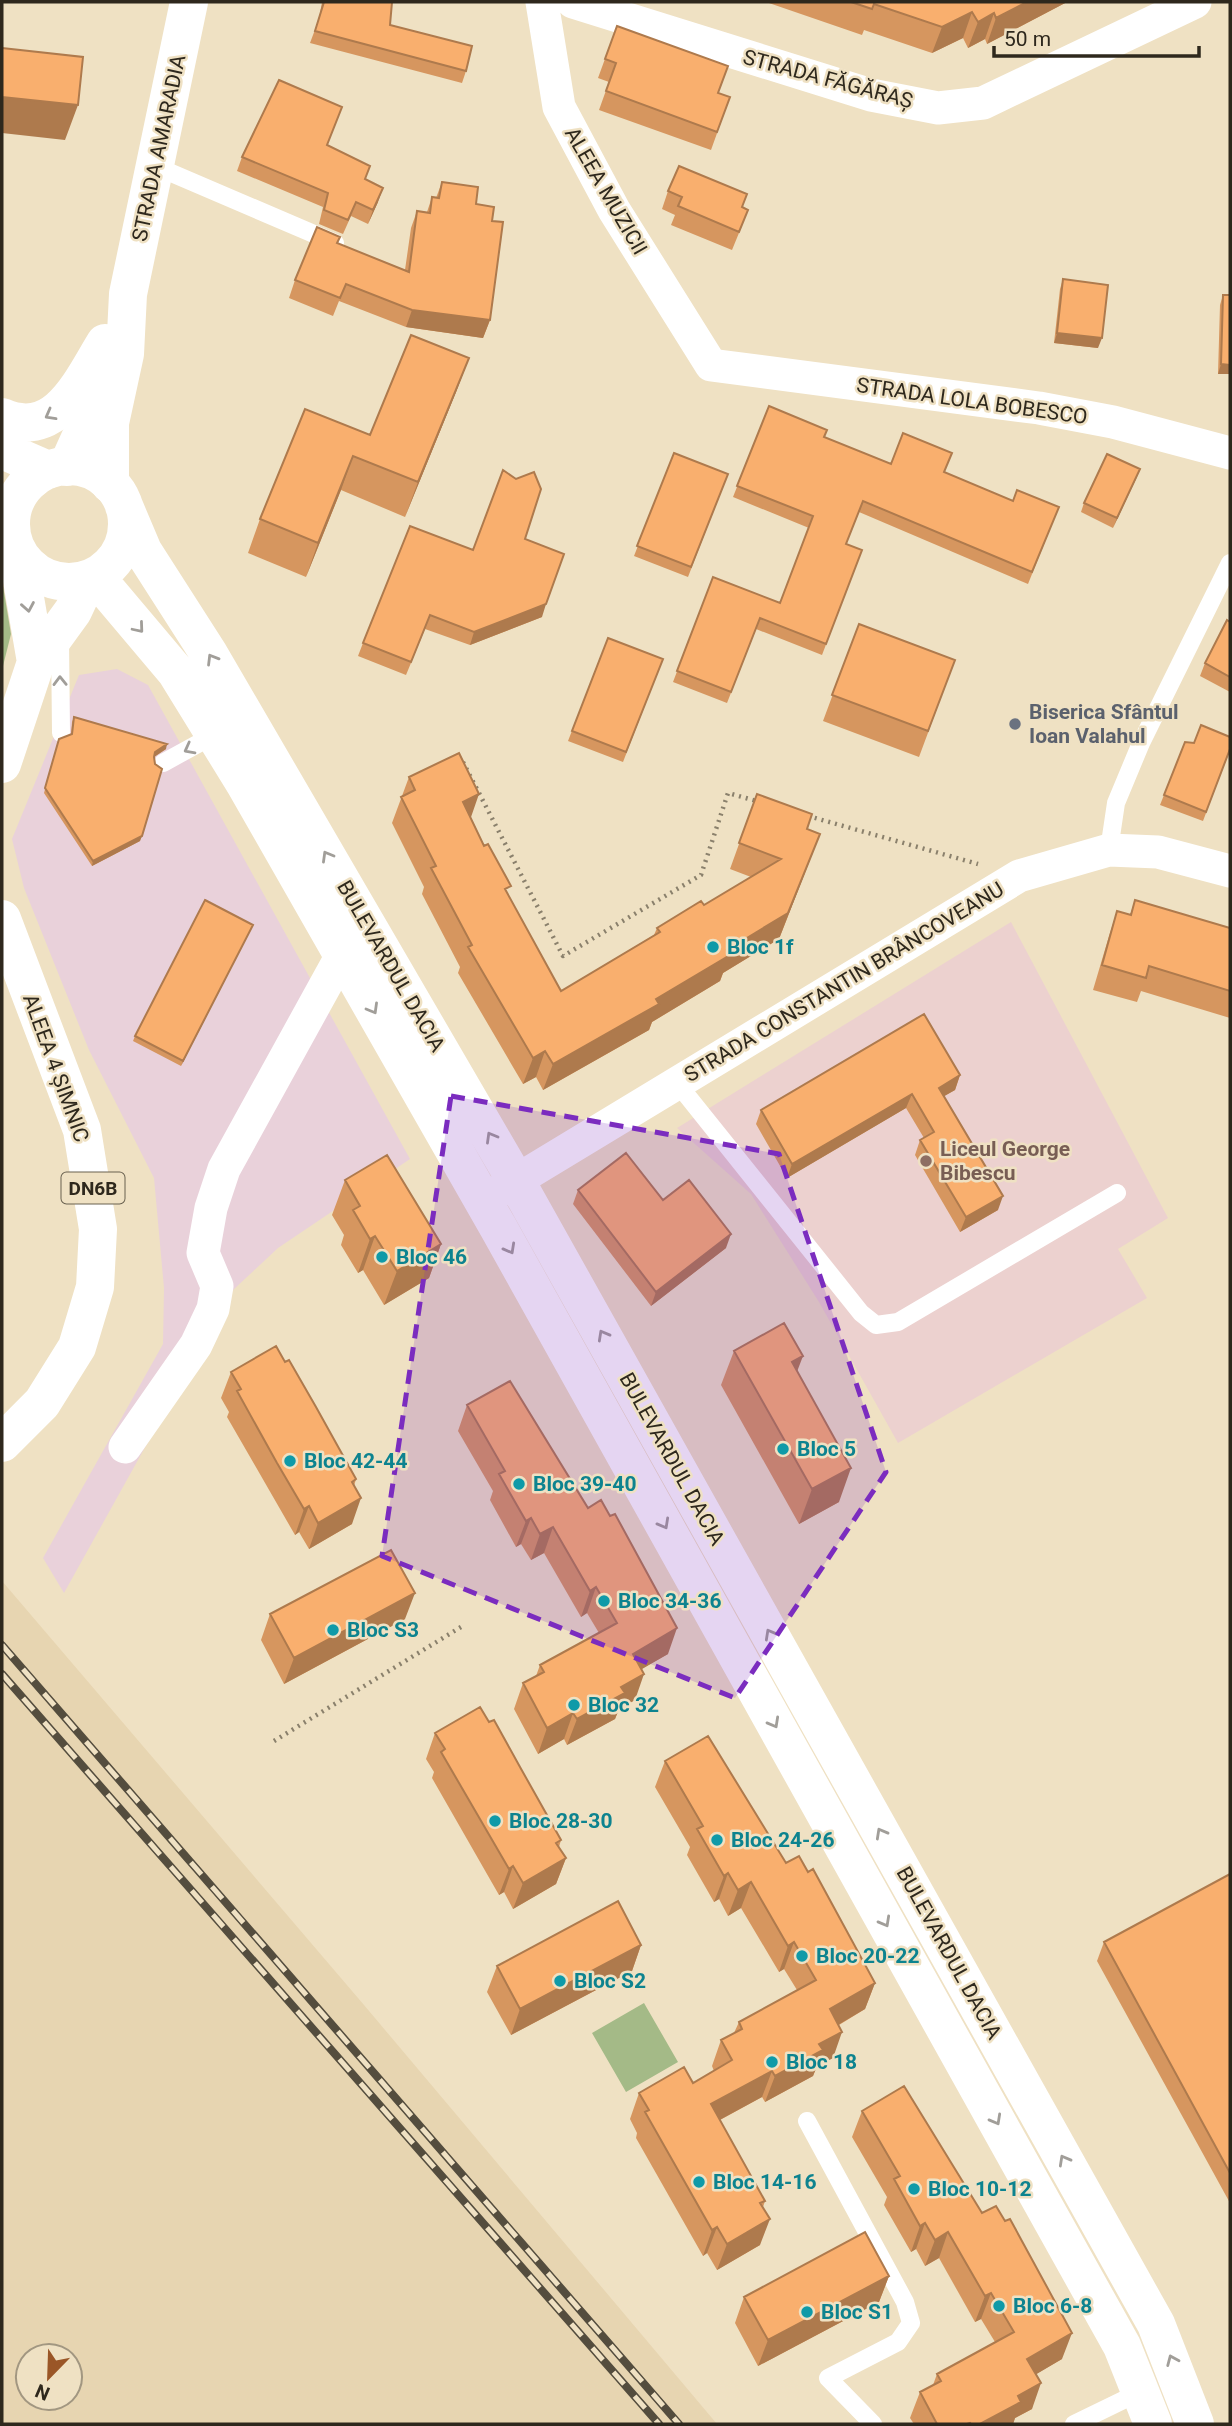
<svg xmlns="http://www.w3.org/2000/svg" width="1232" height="2426" viewBox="0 0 1232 2426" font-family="Roboto,sans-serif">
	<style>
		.commercial { fill: #e9d1da }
		.built { fill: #e7d5b1; fill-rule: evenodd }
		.education { fill: #ecd1cf }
		.green { fill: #a4ba87 }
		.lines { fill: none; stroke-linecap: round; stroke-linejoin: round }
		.path { stroke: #8a806c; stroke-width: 4.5; stroke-dasharray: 2 5; stroke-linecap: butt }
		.lane { stroke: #fff; stroke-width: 18 }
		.street { stroke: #fff; stroke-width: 33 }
		.secondary { stroke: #fff; stroke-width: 38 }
		.primary { stroke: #fff; stroke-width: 38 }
		.rail-casing { stroke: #544d3e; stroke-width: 8 }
		.rail { stroke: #efe1c3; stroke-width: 5; stroke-dasharray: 16; stroke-linecap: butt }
		.wall { fill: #d6965f }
		.shaded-wall { fill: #ae7a4d }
		.building { fill: #f9af6e; stroke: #ae7a4d; stroke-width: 2 }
		.oneway { stroke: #a19e99 }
		.marked { fill: #7b2cbf; fill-opacity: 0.2; stroke: #7b2cbf; stroke-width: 5; stroke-dasharray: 14 9; stroke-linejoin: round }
		.worship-dot { fill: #6b7280; stroke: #efe1c3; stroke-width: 2.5 }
		.culture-dot { fill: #0f9aa8; stroke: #efe1c3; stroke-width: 2.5 }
		.education-dot { fill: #8d6e63; stroke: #efe1c3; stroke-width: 2.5 }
		.labels { text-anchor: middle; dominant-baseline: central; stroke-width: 5; stroke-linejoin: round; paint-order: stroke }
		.shield { fill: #efe1c3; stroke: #68604f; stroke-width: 2 }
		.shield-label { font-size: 19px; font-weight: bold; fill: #2e281d }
		.street-label { font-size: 21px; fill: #2e281d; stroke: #efe1c3 }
		.worship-label { font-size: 21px; font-weight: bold; fill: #5b616d; stroke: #efe1c3; text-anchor: start }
		.culture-label { font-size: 21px; font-weight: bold; fill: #0d838f; stroke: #efe1c3; text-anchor: start }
		.education-label { font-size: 21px; font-weight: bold; fill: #785e54; stroke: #efe1c3; text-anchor: start }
	</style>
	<rect width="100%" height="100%" fill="#efe1c3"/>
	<path class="commercial" d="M117,669L148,685L410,1159L278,1248L232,1291L64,1593L43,1558L163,1344L164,1288L154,1178L89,1050L24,888L12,839L79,675Z"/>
	<path class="built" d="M2,1581L364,2005L717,2424H2ZM28,2356H70V2398H28Z"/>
	<path class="education" d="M1011,922L1168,1218L1118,1249L1147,1298L898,1443L819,1302L751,1194L677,1128Z"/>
	<path class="green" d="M2,580L11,634L2,670Z
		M644,2003L678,2062L626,2092L592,2033Z"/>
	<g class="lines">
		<path class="path" d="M463,762L563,956L701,875L728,793L760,802
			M808,816L978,864
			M274,1741L461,1627"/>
		<path class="lane" d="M155,166L335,243
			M60,638L61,733
			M163,763L214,735
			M1109,850L1116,803L1141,743L1230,563
			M677,1083L861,1313L876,1325L898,1322L1117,1193
			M807,2121L905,2302L911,2323L898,2342L828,2378L873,2424
			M1074,2424L1142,2391"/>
		<path class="street" d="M542,2L559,107L614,210L711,365L1039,408L1113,422L1230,453
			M573,2L871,95L938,108L983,103L1195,2
			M494,1194L1019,876L1109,850L1158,852L1230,871
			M125,1447L196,1345L213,1309L217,1286L203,1253L211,1208L224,1169L342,955"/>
		<path class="secondary" d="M67,467L90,416L97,381
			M110,484V423L125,354L128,294L189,2"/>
		<path class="primary" d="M2,417C57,441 82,380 105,343
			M2,450L48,470
			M11 524a58 58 0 1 1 116 0a58 58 0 1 1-116 0Z
			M124,506L143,551L209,654L516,1181L1156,2324L1195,2424
			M17,551L36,662
			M95,576L176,672L245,784L498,1227L1122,2346L1153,2424
			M2,764L36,662L73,611L88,579
			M2,919L82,1130L98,1229L95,1287L77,1347L42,1403L2,1443"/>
		<defs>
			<path id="rail" d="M2,1645L679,2424
				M2,1674L659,2424"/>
		</defs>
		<use href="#rail" class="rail-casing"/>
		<use href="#rail" class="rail"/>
	</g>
	<path class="wall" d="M322,2H392L390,25L466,71L462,83L310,43L319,19Z
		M766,2H1067L987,44L985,39L968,48L963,38L932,53L864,30L862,35Z
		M617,26L718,93L730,97L711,150L599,110L609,82L598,78Z
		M327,145L366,180L378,202L368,224L351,216L343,234L319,224L323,207L237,171L242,157Z
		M442,182L476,204L492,221L490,320L483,338L406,327L339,301L333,316L289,298L295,280L337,243L405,270L411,228L417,211L427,212L432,197L436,198Z
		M668,191L742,207L741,228L732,250L671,225L675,215L662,209Z
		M1063,279L1098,348L1054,343L1060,289Z
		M1223,295L1230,374H1218L1220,305Z
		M469,358L456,392L405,517L341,490L306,577L248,553L260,519Z
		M769,406L825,438L891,464L944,473L1013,501L1059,507L1028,584L859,512L846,544L862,550L822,655L756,629L727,703L673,682L713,577L780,603L809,528L733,497Z
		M674,453L728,474L688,577L634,556Z
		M1140,469L1113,528L1081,512L1084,503Z
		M525,539L542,617L470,645L425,629L406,675L358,656L363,643L473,550Z
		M1230,622V692L1200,676L1205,663Z
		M859,624L955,660L919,757L823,721Z
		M608,638L663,659L623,762L568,741Z
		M74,717L166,749L154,757L140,841L92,866L44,793L59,739L71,735L72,722Z
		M1185,742L1230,750L1203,821L1160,805Z
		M409,777L471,818L508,894L561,991L654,935L657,928L704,905L751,877L730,869L757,794L807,829L810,860L779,939L723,973L720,981L652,1022L649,1030L543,1090L536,1077L523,1084L458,973L460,967L422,894L424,887L392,823Z
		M1135,900L1230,928V1018L1141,991L1137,1002L1093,990L1109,936L1117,911L1130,915Z
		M253,925L181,1066L133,1041L135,1036Z
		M960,1075L955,1090L944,1096L998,1210L960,1232L915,1155L920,1140L924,1138L906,1108L787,1178L756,1124L761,1110Z
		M345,1180L441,1244L429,1278L384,1305L363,1270L358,1273L341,1245L344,1235L332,1215Z
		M578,1190L663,1200L726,1248L651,1306L573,1204Z
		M734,1351L797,1371L839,1502L799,1524L721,1385Z
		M231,1372L356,1479L354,1486L352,1524L309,1549L299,1532L295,1535L227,1417L229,1412L221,1398Z
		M467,1405L668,1654L641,1669L635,1700L619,1709L615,1719L567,1745L564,1739L538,1754L514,1709L523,1683L536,1676L540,1665L599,1633L587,1613L581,1617L544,1553L531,1560L521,1544L516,1547L490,1500L493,1491L458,1431Z
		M270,1614L405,1619L284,1684L261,1640Z
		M435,1733L561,1840L559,1847L566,1858L556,1884L513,1909L504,1892L499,1895L432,1778L434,1772L426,1759Z
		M665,1761L786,1863L875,1983L865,2009L839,2025L833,2058L817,2066L813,2076L765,2102L762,2097L720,2120L765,2201L763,2207L760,2245L717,2270L707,2253L703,2256L636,2138L637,2133L630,2119L639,2093L693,2083L714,2071L712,2066L721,2040L734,2033L739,2022L797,1990L784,1969L779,1972L741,1908L728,1916L719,1899L714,1902L687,1855L690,1847L655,1787Z
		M1230,1874V2203L1097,1961L1104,1942Z
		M641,1945L632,1971L511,2035L487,1992L497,1966Z
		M862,2111L1062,2359L1036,2374L1032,2409L1015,2418L1013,2424H914L910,2418L920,2392L933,2385L937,2374L995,2342L981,2319L975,2322L939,2258L925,2266L916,2249L911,2252L884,2205L887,2197L852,2137Z
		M889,2276L879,2302L758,2366L735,2323L744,2297Z"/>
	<path class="shaded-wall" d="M1027,2H1067L987,44L996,18Z
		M972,12L963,38L932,53L942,27Z
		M994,13L985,39L968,48L978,22Z
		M2,97L78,105L65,140L2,133Z
		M383,188L378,202L368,224L373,210Z
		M412,310L490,320L483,338L406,327Z
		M1057,333L1102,338L1098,348L1054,343Z
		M469,358L456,392L405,517L418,482Z
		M1221,364L1230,365V374H1218Z
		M353,456L341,490L306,577L318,543Z
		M1140,469L1136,479L1113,528L1117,518Z
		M546,604L542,617L470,645L474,632Z
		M167,744L166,749L154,757L155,752Z
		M479,794L470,820L463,802Z
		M820,834L779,939L723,973L720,981L652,1022L649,1030L543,1090L553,1064L656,999L727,950Z
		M142,836L140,841L92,866L93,861Z
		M253,925L251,929L181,1066L183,1061Z
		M545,1051L536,1077L523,1084L533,1058Z
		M960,1075L955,1090L934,1102L939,1088Z
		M912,1094L906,1108L787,1178L792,1164Z
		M1003,1196L998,1210L960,1232L966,1217Z
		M731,1234L726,1248L651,1306L656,1292Z
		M375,1236L363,1270L358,1273L370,1239Z
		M441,1244L429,1278L384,1305L397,1271Z
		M803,1356L790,1390L792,1362Z
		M851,1468L839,1502L799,1524L812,1489Z
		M361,1498L352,1524L309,1549L318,1523Z
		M309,1506L299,1532L295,1535L304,1509Z
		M531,1518L521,1544L516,1547L526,1521Z
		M553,1527L544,1553L531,1560L540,1534Z
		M596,1587L587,1613L581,1617L590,1591Z
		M415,1593L405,1619L284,1684L294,1658Z
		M677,1628L668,1654L623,1680L633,1654Z
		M644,1674L635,1700L619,1709L615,1719L567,1745L577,1719L621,1687Z
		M573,1713L564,1739L538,1754L547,1728Z
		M566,1858L556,1884L513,1909L523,1883Z
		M513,1866L504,1892L499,1895L509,1869Z
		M728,1873L719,1899L714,1902L724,1876Z
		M751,1882L741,1908L728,1916L738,1890Z
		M794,1942L784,1969L779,1972L788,1946Z
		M641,1945L632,1971L511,2035L520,2009Z
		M875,1983L865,2009L821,2035L830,2009Z
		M842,2032L833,2058L817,2066L813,2076L765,2102L775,2076L819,2044Z
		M772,2071L762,2097L701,2130L711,2104Z
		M770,2219L760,2245L717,2270L727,2244Z
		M925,2223L916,2249L911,2252L920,2226Z
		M717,2227L707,2253L703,2256L712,2230Z
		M948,2232L939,2258L925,2266L935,2240Z
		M889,2276L879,2302L758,2366L768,2340Z
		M991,2293L981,2319L975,2322L985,2296Z
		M1072,2333L1062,2359L1018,2385L1027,2359Z
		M1041,2383L1032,2409L1015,2418L1013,2424H980L1018,2396Z"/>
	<path class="building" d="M324,2H392L390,25L472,46L466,71L315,31Z
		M851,2H1027L996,18L994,13L978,22L972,12L942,27L874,4L872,9Z
		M617,26L728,66L718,93L730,97L717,132L606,91L616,63L605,59Z
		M2,48L83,57L78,105L2,97Z
		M279,80L342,107L327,145L370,166L365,179L383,188L373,210L356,202L348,220L324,210L328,193L242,157Z
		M679,166L747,194L742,207L748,210L739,232L678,206L682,197L668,191Z
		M442,182L478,187L476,204L494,207L492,221L503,222L490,320L412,310L346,284L340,298L295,280L317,227L340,237L337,243L409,272L417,211L430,213L432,197L439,198Z
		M1063,279L1108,285L1102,338L1057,333Z
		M1223,295H1230V365L1221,364Z
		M411,335L469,358L418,482L353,456L318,543L260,519L305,409L370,435Z
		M769,406L827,430L824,437L891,464L903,433L952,453L944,472L1013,501L1017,490L1059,507L1032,572L863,501L846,544L862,550L826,644L760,618L731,692L677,671L713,577L780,603L813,516L737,486Z
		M674,453L728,474L691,567L637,546Z
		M1107,454L1140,469L1117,518L1084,503Z
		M503,470L516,479L534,472L541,489L525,539L564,554L546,604L474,632L430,615L411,662L363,643L410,526L473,550Z
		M1227,620L1230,622V677L1205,663Z
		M859,624L955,660L928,731L832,695Z
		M608,638L663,659L626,752L572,731Z
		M74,717L167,744L155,752L154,757L155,764L162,769L142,836L93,861L45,788L59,739L72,734Z
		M1201,725L1230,737V749L1206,812L1164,795L1185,742L1194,743Z
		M459,753L479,794L463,802L484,846L488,844L511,886L505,889L561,991L660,932L657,928L701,901L704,905L781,859L739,843L757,794L812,814L807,829L820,834L788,913L727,950L730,955L656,999L659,1004L553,1064L545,1051L533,1058L468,947L472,945L431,868L436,866L401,797L415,790L409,777Z
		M205,900L253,925L183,1061L135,1036Z
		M1135,900L1230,928V991L1149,966L1146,978L1102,965L1117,911L1131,915Z
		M924,1014L960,1075L939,1088L1003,1196L966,1217L920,1140L934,1132L912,1094L792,1164L761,1110Z
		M626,1153L663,1200L689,1180L731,1234L656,1292L578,1190Z
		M387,1155L441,1244L397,1271L375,1236L370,1239L353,1210L360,1206L345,1180Z
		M784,1323L803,1356L792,1362L851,1468L812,1489L734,1351Z
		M276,1346L285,1362L289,1360L316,1407L356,1479L352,1482L361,1498L318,1523L309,1506L304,1509L277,1463L237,1391L241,1389L231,1372Z
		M510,1381L588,1508L601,1500L610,1516L615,1514L677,1628L633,1654L644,1674L621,1687L625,1693L577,1719L573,1713L547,1728L523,1683L544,1672L540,1665L617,1623L596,1587L590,1591L553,1527L540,1534L531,1518L526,1521L499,1474L505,1471L467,1405Z
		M391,1550L415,1593L294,1658L270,1614Z
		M480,1707L489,1722L494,1720L520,1767L561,1840L556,1843L566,1858L523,1883L513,1866L509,1869L441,1752L445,1749L435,1733Z
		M708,1736L786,1863L799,1856L808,1872L813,1869L875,1983L830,2009L842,2032L819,2044L823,2050L775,2076L772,2071L711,2104L765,2201L760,2203L770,2219L727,2244L717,2227L712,2230L645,2112L649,2110L639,2093L684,2067L693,2083L732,2060L721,2040L742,2029L739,2022L816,1980L794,1942L788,1946L751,1882L738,1890L728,1873L724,1876L697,1829L703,1826L665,1761Z
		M1230,1874V2173L1104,1942Z
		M618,1901L641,1945L520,2009L497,1966Z
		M904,2086L982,2213L996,2206L1005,2221L1010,2219L1072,2333L1027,2359L1041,2383L1018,2396L1021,2402L980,2424H971L970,2423L967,2424H937L920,2392L941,2381L937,2374L1014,2332L991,2293L985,2296L948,2232L935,2240L925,2223L920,2226L894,2179L900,2176L862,2111Z
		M865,2232L889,2276L768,2340L744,2297Z"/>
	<defs><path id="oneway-chevron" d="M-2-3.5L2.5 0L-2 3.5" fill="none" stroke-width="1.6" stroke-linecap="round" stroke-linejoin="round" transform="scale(1.75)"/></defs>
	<g class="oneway">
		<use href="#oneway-chevron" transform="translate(50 415) rotate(151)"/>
		<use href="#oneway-chevron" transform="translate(28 607) rotate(80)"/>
		<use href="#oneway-chevron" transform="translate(139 628) rotate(50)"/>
		<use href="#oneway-chevron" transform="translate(212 659) rotate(-121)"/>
		<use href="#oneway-chevron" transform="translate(60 681) rotate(-91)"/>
		<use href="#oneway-chevron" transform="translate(189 749) rotate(152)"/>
		<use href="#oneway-chevron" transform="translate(327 856) rotate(-120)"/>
		<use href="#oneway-chevron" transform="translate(373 1009) rotate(60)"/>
		<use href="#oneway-chevron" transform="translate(491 1137) rotate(-120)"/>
		<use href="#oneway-chevron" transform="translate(510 1249) rotate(61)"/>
		<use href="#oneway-chevron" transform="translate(603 1335) rotate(-119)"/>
		<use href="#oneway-chevron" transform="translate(664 1524) rotate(61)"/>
		<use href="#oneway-chevron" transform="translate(770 1634) rotate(-119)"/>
		<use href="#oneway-chevron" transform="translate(774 1723) rotate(61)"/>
		<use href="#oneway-chevron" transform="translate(881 1833) rotate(-119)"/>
		<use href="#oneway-chevron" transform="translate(885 1922) rotate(61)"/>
		<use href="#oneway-chevron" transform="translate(996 2120) rotate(61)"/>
		<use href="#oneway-chevron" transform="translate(1064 2160) rotate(-119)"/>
		<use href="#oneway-chevron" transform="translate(1172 2360) rotate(-113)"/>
	</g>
	<path class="marked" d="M451,1096L779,1154L886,1472L735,1698L382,1556Z"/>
	<circle class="worship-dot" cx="1015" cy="724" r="7"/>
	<g class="culture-dot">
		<circle cx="713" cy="947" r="7"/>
		<circle cx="382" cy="1257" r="7"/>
		<circle cx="783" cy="1449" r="7"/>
		<circle cx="290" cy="1461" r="7"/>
		<circle cx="519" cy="1484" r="7"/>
		<circle cx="604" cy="1601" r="7"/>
		<circle cx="333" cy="1630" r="7"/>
		<circle cx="574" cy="1705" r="7"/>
		<circle cx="495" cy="1821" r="7"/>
		<circle cx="717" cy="1840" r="7"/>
		<circle cx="802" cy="1956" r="7"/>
		<circle cx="560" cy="1981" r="7"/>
		<circle cx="772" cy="2062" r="7"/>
		<circle cx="699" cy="2182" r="7"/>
		<circle cx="914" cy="2189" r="7"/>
		<circle cx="999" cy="2306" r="7"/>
		<circle cx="807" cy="2312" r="7"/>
	</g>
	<circle class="education-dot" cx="926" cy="1161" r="7"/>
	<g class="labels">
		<rect class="shield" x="61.5" y="1172.5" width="63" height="31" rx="5"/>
		<g class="shield-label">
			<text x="93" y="1188">DN6B</text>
		</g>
		<g class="street-label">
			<text transform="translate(828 79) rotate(15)">STRADA FĂGĂRAȘ</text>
			<text transform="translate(159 148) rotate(-78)">STRADA AMARADIA</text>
			<text transform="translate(606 191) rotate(60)">ALEEA MUZICII</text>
			<text transform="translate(972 401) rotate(8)">STRADA LOLA BOBESCO</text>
			<text transform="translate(391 966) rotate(60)">BULEVARDUL DACIA</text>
			<text transform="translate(844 982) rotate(-31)">STRADA CONSTANTIN BRÂNCOVEANU</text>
			<text transform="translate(56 1068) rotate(70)">ALEEA 4 ȘIMNIC</text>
			<text transform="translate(672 1459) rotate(61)">BULEVARDUL DACIA</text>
			<text transform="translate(949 1953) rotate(61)">BULEVARDUL DACIA</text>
		</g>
		<g class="worship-label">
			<text x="1029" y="712">Biserica Sfântul<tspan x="1029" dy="24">Ioan Valahul</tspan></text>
		</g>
		<g class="culture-label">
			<text x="727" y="947">Bloc 1f</text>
			<text x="396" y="1257">Bloc 46</text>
			<text x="797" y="1449">Bloc 5</text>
			<text x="304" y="1461">Bloc 42-44</text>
			<text x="533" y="1484">Bloc 39-40</text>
			<text x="618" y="1601">Bloc 34-36</text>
			<text x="347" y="1630">Bloc S3</text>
			<text x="588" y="1705">Bloc 32</text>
			<text x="509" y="1821">Bloc 28-30</text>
			<text x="731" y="1840">Bloc 24-26</text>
			<text x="816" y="1956">Bloc 20-22</text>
			<text x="574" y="1981">Bloc S2</text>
			<text x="786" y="2062">Bloc 18</text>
			<text x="713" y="2182">Bloc 14-16</text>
			<text x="928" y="2189">Bloc 10-12</text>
			<text x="1013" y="2306">Bloc 6-8</text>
			<text x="821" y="2312">Bloc S1</text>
		</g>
		<g class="education-label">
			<text x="940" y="1149">Liceul George<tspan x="940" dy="24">Bibescu</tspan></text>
		</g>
	</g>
	<rect width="1232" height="2426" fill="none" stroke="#2e281d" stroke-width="7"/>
	<g transform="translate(49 2377) rotate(203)"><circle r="33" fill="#efe1c3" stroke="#a29781" stroke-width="2"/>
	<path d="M0-5L12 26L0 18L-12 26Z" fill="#9a5627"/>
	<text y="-10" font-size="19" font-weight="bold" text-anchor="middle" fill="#2e281d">N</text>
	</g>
	<path d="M994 46v10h205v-10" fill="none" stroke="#2e281d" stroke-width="3.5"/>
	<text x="1004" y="46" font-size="21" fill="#2e281d" stroke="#efe1c3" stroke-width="5" paint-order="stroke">50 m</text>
</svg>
